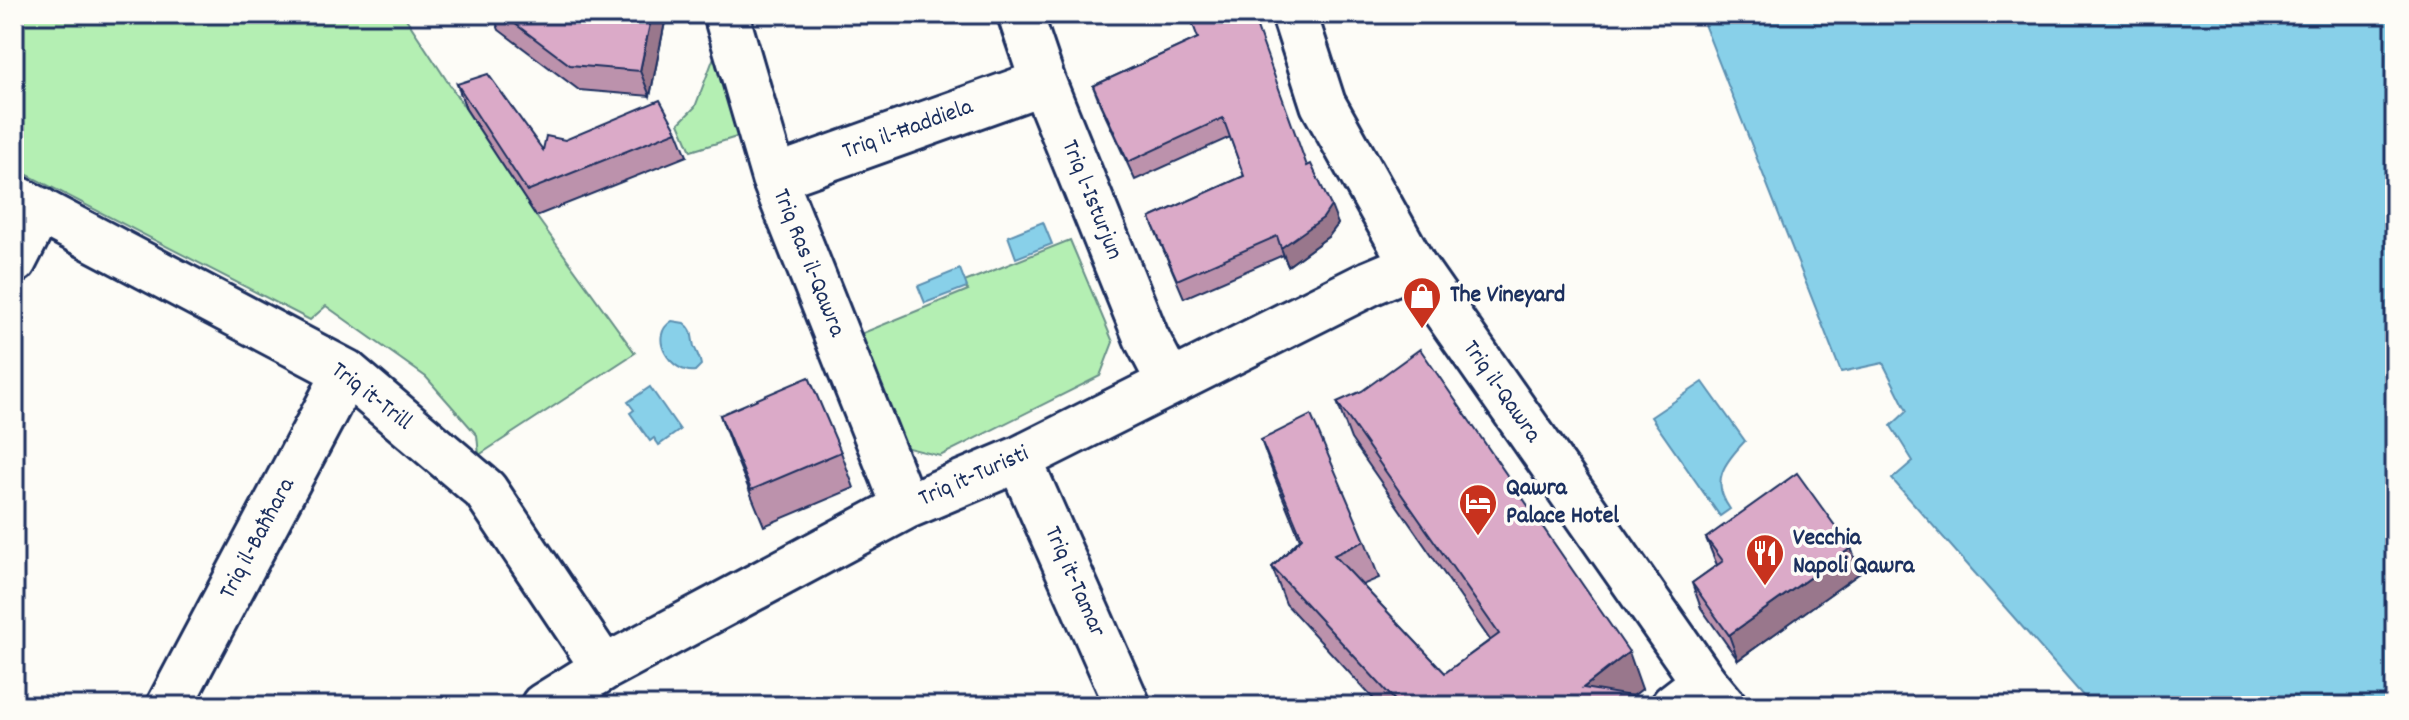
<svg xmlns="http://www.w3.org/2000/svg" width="2409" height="720" viewBox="0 0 2409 720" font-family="Dekko,sans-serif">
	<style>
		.green { fill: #b4efb3; stroke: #688f88; stroke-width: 2 }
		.water { fill: #88d0e9; stroke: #5c90b1; stroke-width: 2 }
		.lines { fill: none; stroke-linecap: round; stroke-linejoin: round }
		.street-casing { stroke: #1b2f5e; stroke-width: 50 }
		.secondary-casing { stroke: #1b2f5e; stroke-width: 50 }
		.street { stroke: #fdfcf7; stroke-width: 44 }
		.secondary { stroke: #fdfcf7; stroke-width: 44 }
		.wall { fill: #bc92ac; stroke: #1b2f5e; stroke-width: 2 }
		.shaded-wall { fill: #99778c; stroke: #1b2f5e; stroke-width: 2 }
		.building { fill: #dbaac8; stroke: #1b2f5e; stroke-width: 2 }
		.labels { text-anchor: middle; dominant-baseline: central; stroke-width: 7; stroke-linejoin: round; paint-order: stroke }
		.street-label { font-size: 24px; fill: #1b2f5e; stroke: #fdfcf7 }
		.poi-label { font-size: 24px; font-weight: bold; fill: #1b2f5e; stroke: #fdfcf7; text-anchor: start }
	</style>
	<rect width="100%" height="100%" fill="#fdfcf7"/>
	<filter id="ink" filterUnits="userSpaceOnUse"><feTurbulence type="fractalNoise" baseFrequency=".0125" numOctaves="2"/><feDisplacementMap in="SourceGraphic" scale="16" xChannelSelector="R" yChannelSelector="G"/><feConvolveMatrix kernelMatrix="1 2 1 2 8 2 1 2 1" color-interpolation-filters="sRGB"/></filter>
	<g filter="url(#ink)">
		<path class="green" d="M14,14H403L536,216L635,353L479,455L477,435L426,377L326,306L310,320L14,168Z
			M717,49L743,135L691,151L679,123L695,107Z
			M1070,240L1113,342L1100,376L940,456L904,447L858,335L968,290L962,283Z"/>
		<path class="water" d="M1700,14H2395V706H2092L1892,479L1913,461L1891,426L1907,411L1883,363L1841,372Z
			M1043,222L1052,244L1016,258L1008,236Z
			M960,269L967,287L925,303L918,286Z
			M672,321L684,323C694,330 691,336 694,346C697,354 700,357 701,365L695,371C671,374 647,336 672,321Z
			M1703,382L1745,441C1724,463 1710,481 1730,509L1720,516L1651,417Z
			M650,387L680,430L659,445L654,438L650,441L630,413L634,410L628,402Z"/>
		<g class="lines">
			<defs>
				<path id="street" d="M726,14L774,178L905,507
					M1020,14L1043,82L1146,337L1170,383
					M774,178L1043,82
					M14,197L346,372L485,490L604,668
					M14,261L40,210
					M1019,459L1128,706
					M169,706L346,372
					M543,706L604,668L905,507L1019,459L1370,283L1413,265
					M1673,706L1704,682"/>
				<path id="secondary" d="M1294,14L1323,104L1413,265L1704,682L1724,706"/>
			</defs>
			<use href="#street" class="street-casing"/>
			<use href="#secondary" class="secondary-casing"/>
			<use href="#street" class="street"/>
			<use href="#secondary" class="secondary"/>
		</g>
		<path class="wall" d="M493,14H665L666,17L650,96L579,90L499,30Z
			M1198,38L1307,166L1338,224L1329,236L1288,266L1283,255L1184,298L1150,218L1244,176L1230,137L1135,180L1100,104L1093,86Z
			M457,84L543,150L565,140L677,131L687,156L536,216L466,109Z
			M1337,402L1642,689L1633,696L1680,706H1380L1286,604L1272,567L1300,539L1274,476L1261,440L1365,541L1379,578L1362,585L1445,673L1490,640L1351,439Z
			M720,415L841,452L854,488L764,526L733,451Z
			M1706,538L1851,548L1860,573L1738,660L1701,608L1692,583L1717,565Z"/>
		<path class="shaded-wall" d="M652,14H665L666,17L650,96L640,71Z
			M1331,206L1338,224L1329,236L1288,266L1281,248Z
			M1851,548L1860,573L1738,660L1729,635Z
			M1629,652L1642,689L1620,706L1583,688Z"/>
		<path class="building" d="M502,14H652L640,71L570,65Z
			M1189,14H1252L1307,166L1311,164L1331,206L1323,218L1281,248L1277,236L1177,280L1150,218L1244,176L1223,118L1128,162L1093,86L1198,38Z
			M488,74L543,150L546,136L565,140L660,100L677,131L527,191L457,84Z
			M1420,349L1629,652L1583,688L1678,704L1680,706H1400L1272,567L1302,538L1261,440L1311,415L1365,541L1334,555L1445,673L1499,634L1337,402L1362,391Z
			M809,377L841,452L751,490L720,415Z
			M1797,473L1851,548L1729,635L1692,583L1723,561L1706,538Z"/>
	</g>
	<defs>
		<symbol id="shop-pin" viewBox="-11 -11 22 30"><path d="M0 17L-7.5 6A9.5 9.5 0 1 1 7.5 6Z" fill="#c8321e" stroke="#fdfcf7"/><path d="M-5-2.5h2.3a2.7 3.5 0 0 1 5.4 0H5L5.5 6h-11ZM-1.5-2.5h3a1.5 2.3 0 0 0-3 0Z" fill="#fff"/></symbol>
		<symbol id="hotel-pin" viewBox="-11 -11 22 30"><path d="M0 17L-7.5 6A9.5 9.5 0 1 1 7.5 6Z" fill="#c8321e" stroke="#fdfcf7"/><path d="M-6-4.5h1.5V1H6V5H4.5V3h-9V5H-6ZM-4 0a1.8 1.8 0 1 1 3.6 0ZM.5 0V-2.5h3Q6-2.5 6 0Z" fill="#fff"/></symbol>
		<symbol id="restaurant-pin" viewBox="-11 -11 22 30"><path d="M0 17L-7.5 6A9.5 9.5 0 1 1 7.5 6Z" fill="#c8321e" stroke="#fdfcf7"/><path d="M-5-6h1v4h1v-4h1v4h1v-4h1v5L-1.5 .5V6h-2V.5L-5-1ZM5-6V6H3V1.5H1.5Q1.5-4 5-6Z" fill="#fff"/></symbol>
	</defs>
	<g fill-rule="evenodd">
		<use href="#shop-pin" x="1400" y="274" width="44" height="60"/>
		<use href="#hotel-pin" x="1456" y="481" width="44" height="60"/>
		<use href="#restaurant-pin" x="1743" y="531" width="44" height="60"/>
	</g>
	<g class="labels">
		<g class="street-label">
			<text transform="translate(908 130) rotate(-20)">Triq il-Ħaddiela</text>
			<text transform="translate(1091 200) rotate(68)">Triq l-Isturjun</text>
			<text transform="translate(808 263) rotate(68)">Triq Ras il-Qawra</text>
			<text transform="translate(1501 392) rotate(55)">Triq il-Qawra</text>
			<text transform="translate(371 397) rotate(38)">Triq it-Trill</text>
			<text transform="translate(974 477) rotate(-24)">Triq it-Turisti</text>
			<text transform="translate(258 539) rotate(-62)">Triq il-Baħħara</text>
			<text transform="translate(1074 582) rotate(66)">Triq it-Tamar</text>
		</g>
		<g class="poi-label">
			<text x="1450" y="296">The Vineyard</text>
			<text x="1506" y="489">Qawra<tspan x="1506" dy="28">Palace Hotel</tspan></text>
			<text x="1793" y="539">Vecchia<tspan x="1793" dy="28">Napoli Qawra</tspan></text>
		</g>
	</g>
	<rect width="2409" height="720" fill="none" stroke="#fdfcf7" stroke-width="48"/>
	<rect x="24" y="24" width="2361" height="672" fill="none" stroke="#1b2f5e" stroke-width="3" filter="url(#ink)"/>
</svg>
